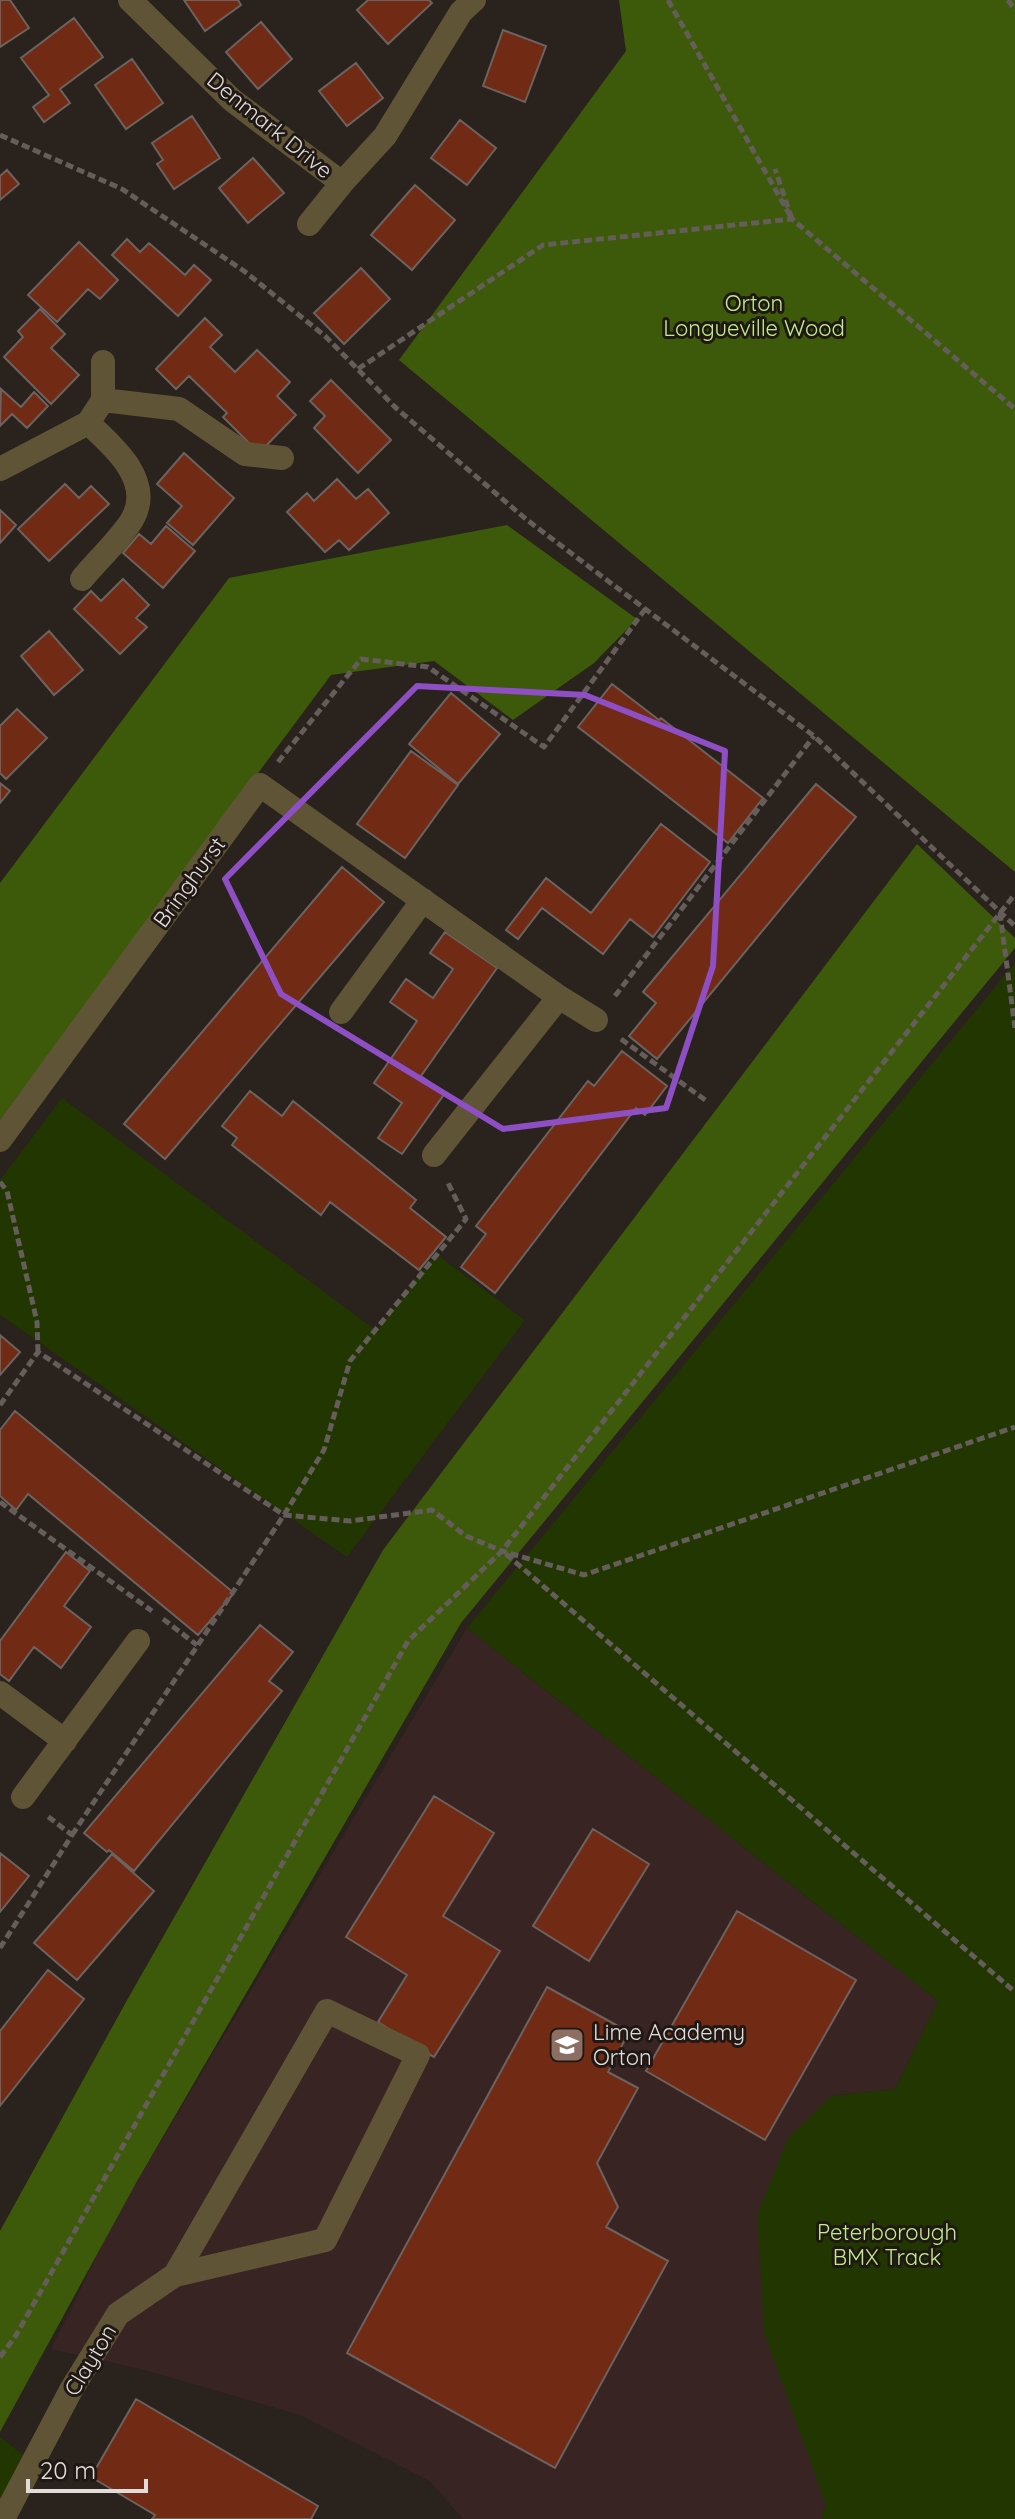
<svg xmlns="http://www.w3.org/2000/svg" width="1015" height="2519" viewBox="0 0 1015 2519" font-family="Quicksand,sans-serif">
	<style>
		.education { fill: #382523 }
		.green { fill: #213600 }
		.forest { fill: #3d5a0b }
		.building { fill: #712a13; stroke: #6c625f; stroke-width: 2 }
		.lines { fill: none; stroke-linecap: round; stroke-linejoin: round }
		.path { stroke: #645d59; stroke-width: 5; stroke-dasharray: 8 4; stroke-linecap: butt }
		.minor { stroke: #5f5536; stroke-width: 24 }
		.marked { fill: none; stroke: #8f4fc4; stroke-width: 6; stroke-linejoin: round }
		.labels { text-anchor: middle; dominant-baseline: central; stroke-width: 6; stroke-linejoin: round; paint-order: stroke }
		.street-label { font-size: 22px; fill: #e1dcd9; stroke: #1f1814 }
		.park-label { font-size: 22px; fill: #bfed88; stroke: #1f1814 }
		.poi-label { font-size: 22px; fill: #e1dcd9; stroke: #1f1814; text-anchor: start }
	</style>
	<rect width="100%" height="100%" fill="#29221d"/>
	<path class="education" d="M467,1628L938,2001L895,2089L831,2096L826,2505L821,2519H463L430,2481L300,2415L141,2369L51,2349L117,2215Z"/>
	<path class="green" d="M1015,963V2519H821L826,2505L764,2333L757,2215L788,2138L831,2096L895,2089L938,2001L467,1628Z
		M62,1098L377,1331L436,1254L525,1320L347,1557L0,1315V1180Z
		M0,2437L26,2457L0,2507Z"/>
	<path class="forest" d="M619,0H1015V872L399,360L626,51Z
		M507,525L637,619L594,663L513,720L434,661L331,675L0,1120V883L229,578Z
		M917,844L1015,938V948L461,1623L136,2183L0,2432V2231L126,2002L383,1550Z"/>
	<path class="building" d="M0,0H10L29,28L0,47Z
		M184,0H238L241,5L205,31Z
		M368,0H429L432,3L388,44L357,10Z
		M74,18L103,57L60,89L70,103L44,122L33,107L49,95L21,58Z
		M261,22L292,59L258,89L226,52Z
		M503,30L546,46L525,102L483,86Z
		M132,59L163,103L126,129L95,85Z
		M356,63L383,98L347,126L319,91Z
		M192,116L220,158L174,189L157,164L163,160L152,143Z
		M460,120L496,148L467,185L431,158Z
		M253,158L284,193L248,223L219,188Z
		M7,170L19,184L0,200V176Z
		M415,185L455,220L412,270L371,235Z
		M127,239L140,252L149,243L185,275L194,265L211,280L178,316L112,255Z
		M79,242L118,280L100,299L88,289L57,322L28,295Z
		M361,268L390,299L344,344L314,313Z
		M40,309L65,334L51,348L79,375L51,404L4,357L23,337L18,331Z
		M205,318L222,335L210,347L235,372L257,350L290,382L277,396L296,415L259,453L223,417L227,413L189,376L176,389L156,369Z
		M331,380L391,440L358,473L314,428L325,416L310,401Z
		M1,389L21,407L34,392L48,406L27,428L12,414L0,426Z
		M184,453L234,498L193,545L167,523L182,506L157,484Z
		M337,479L356,499L368,489L389,513L349,550L339,540L325,552L287,512L307,493L314,501Z
		M65,484L79,498L91,486L109,504L49,561L18,529Z
		M0,510L16,525L0,543Z
		M166,526L195,551L163,588L123,553L139,534L151,544Z
		M123,579L149,605L136,618L147,627L120,654L74,609L91,591L101,601Z
		M49,631L83,670L54,695L21,656Z
		M612,684L659,720L661,718L763,798L728,843L578,727Z
		M451,693L500,734L458,784L409,744Z
		M17,709L47,738L6,779L0,773V726Z
		M411,751L458,785L405,858L357,824Z
		M0,783L10,791L0,803Z
		M816,784L856,817L657,1059L629,1036L656,1003L643,992Z
		M661,824L710,862L653,937L630,919L603,954L542,908L518,939L506,930L546,878L591,913Z
		M342,867L384,902L165,1159L124,1124Z
		M445,932L497,968L421,1076L445,1093L402,1154L378,1138L402,1103L374,1083L417,1021L390,1002L406,979L433,998L453,969L430,953Z
		M622,1051L667,1086L645,1115L636,1108L495,1293L461,1267L486,1234L476,1226L588,1081L594,1086Z
		M250,1091L282,1116L293,1101L416,1200L410,1208L446,1237L419,1270L330,1202L321,1215L232,1145L237,1138L222,1126Z
		M0,1335L20,1352L0,1375Z
		M15,1411L234,1593L198,1635L28,1494L16,1510L0,1496V1430Z
		M66,1552L90,1571L64,1606L91,1627L61,1668L34,1647L9,1681L0,1674V1641Z
		M260,1625L293,1652L269,1681L282,1691L134,1871L109,1850L107,1852L84,1833Z
		M434,1796L494,1833L443,1916L500,1951L434,2057L378,2022L407,1975L346,1937Z
		M593,1829L649,1864L589,1961L533,1926Z
		M0,1853L29,1876L0,1912Z
		M112,1854L154,1891L77,1980L34,1943Z
		M737,1911L856,1980L765,2140L646,2071Z
		M48,1970L84,1999L0,2106V2031Z
		M547,1987L629,2032L608,2072L638,2088L597,2163L618,2207L606,2227L668,2261L555,2468L347,2353Z
		M136,2399L318,2506L311,2519H152L155,2515L91,2477Z"/>
	<g class="lines">
		<path class="path" d="M668,0L792,219L775,169
			M1008,0L1015,10
			M0,135L122,189L244,271L325,336L396,408L527,520L814,736L1015,926
			M358,369L543,245L792,219L1015,409
			M278,762L361,659L428,667L544,747L646,608
			M1000,913L1015,1028
			M615,996L814,736
			M621,1039L708,1102
			M0,1182L7,1191L37,1322L38,1352
			M0,1405L38,1352L284,1515L350,1521L432,1510L466,1536L502,1551L584,1575L1015,1427
			M0,1502L152,1611
			M506,1554L1015,1992
			M163,1619L197,1645
			M72,1835L284,1515L324,1450L350,1361L466,1219L447,1181
			M0,1948L72,1835L46,1815
			M0,2357L15,2337L408,1641L502,1551L1015,894"/>
		<path class="minor" d="M130,0L232,100L342,183
			M309,224L342,183L385,136L461,12L474,0
			M103,400L179,409L245,454L282,458
			M0,469L88,423L103,400V362
			M82,579C94,564 127,532 134,516C152,479 112,445 88,423
			M341,1012L423,900
			M0,1140L260,785L559,997L596,1020
			M434,1155L559,997
			M0,1693L65,1741
			M23,1797L138,1641
			M3,2519L71,2390L118,2314L175,2275L325,2240L418,2055L327,2011L175,2275"/>
	</g>
	<path class="marked" d="M417,686L585,695L725,751L713,966L666,1108L503,1129L281,994L225,879Z"/>
	<defs>
		<symbol id="school-square" viewBox="-11 -11 22 22"><rect x="-9" y="-9" width="18" height="18" rx="4" fill="#8d6e63" stroke="#1f1814"/><path d="M0-5L7-2L0 1L-7-2ZM-4 1L0 2.5L4 1V4Q0 6-4 4Z" fill="#fff"/></symbol>
	</defs>
	<g fill-rule="evenodd">
		<use href="#school-square" x="547" y="2025" width="40" height="40"/>
	</g>
	<g class="labels">
		<g class="street-label">
			<text transform="translate(270 125) rotate(39)">Denmark Drive</text>
			<text transform="translate(189 882) rotate(-54)">Bringhurst</text>
			<text transform="translate(90 2360) rotate(-59)">Clayton</text>
		</g>
		<g class="park-label">
			<text x="754" y="303">Orton<tspan x="754" dy="25">Longueville Wood</tspan></text>
			<text x="887" y="2232">Peterborough<tspan x="887" dy="25">BMX Track</tspan></text>
		</g>
		<g class="poi-label">
			<text x="593" y="2032">Lime Academy<tspan x="593" dy="25">Orton</tspan></text>
		</g>
	</g>
	<path d="M28 2479v12h118v-12" fill="none" stroke="#e1dcd9" stroke-width="4"/>
	<text x="40" y="2479" font-size="24" fill="#e1dcd9" stroke="#1f1814" stroke-width="6" paint-order="stroke">20 m</text>
</svg>
